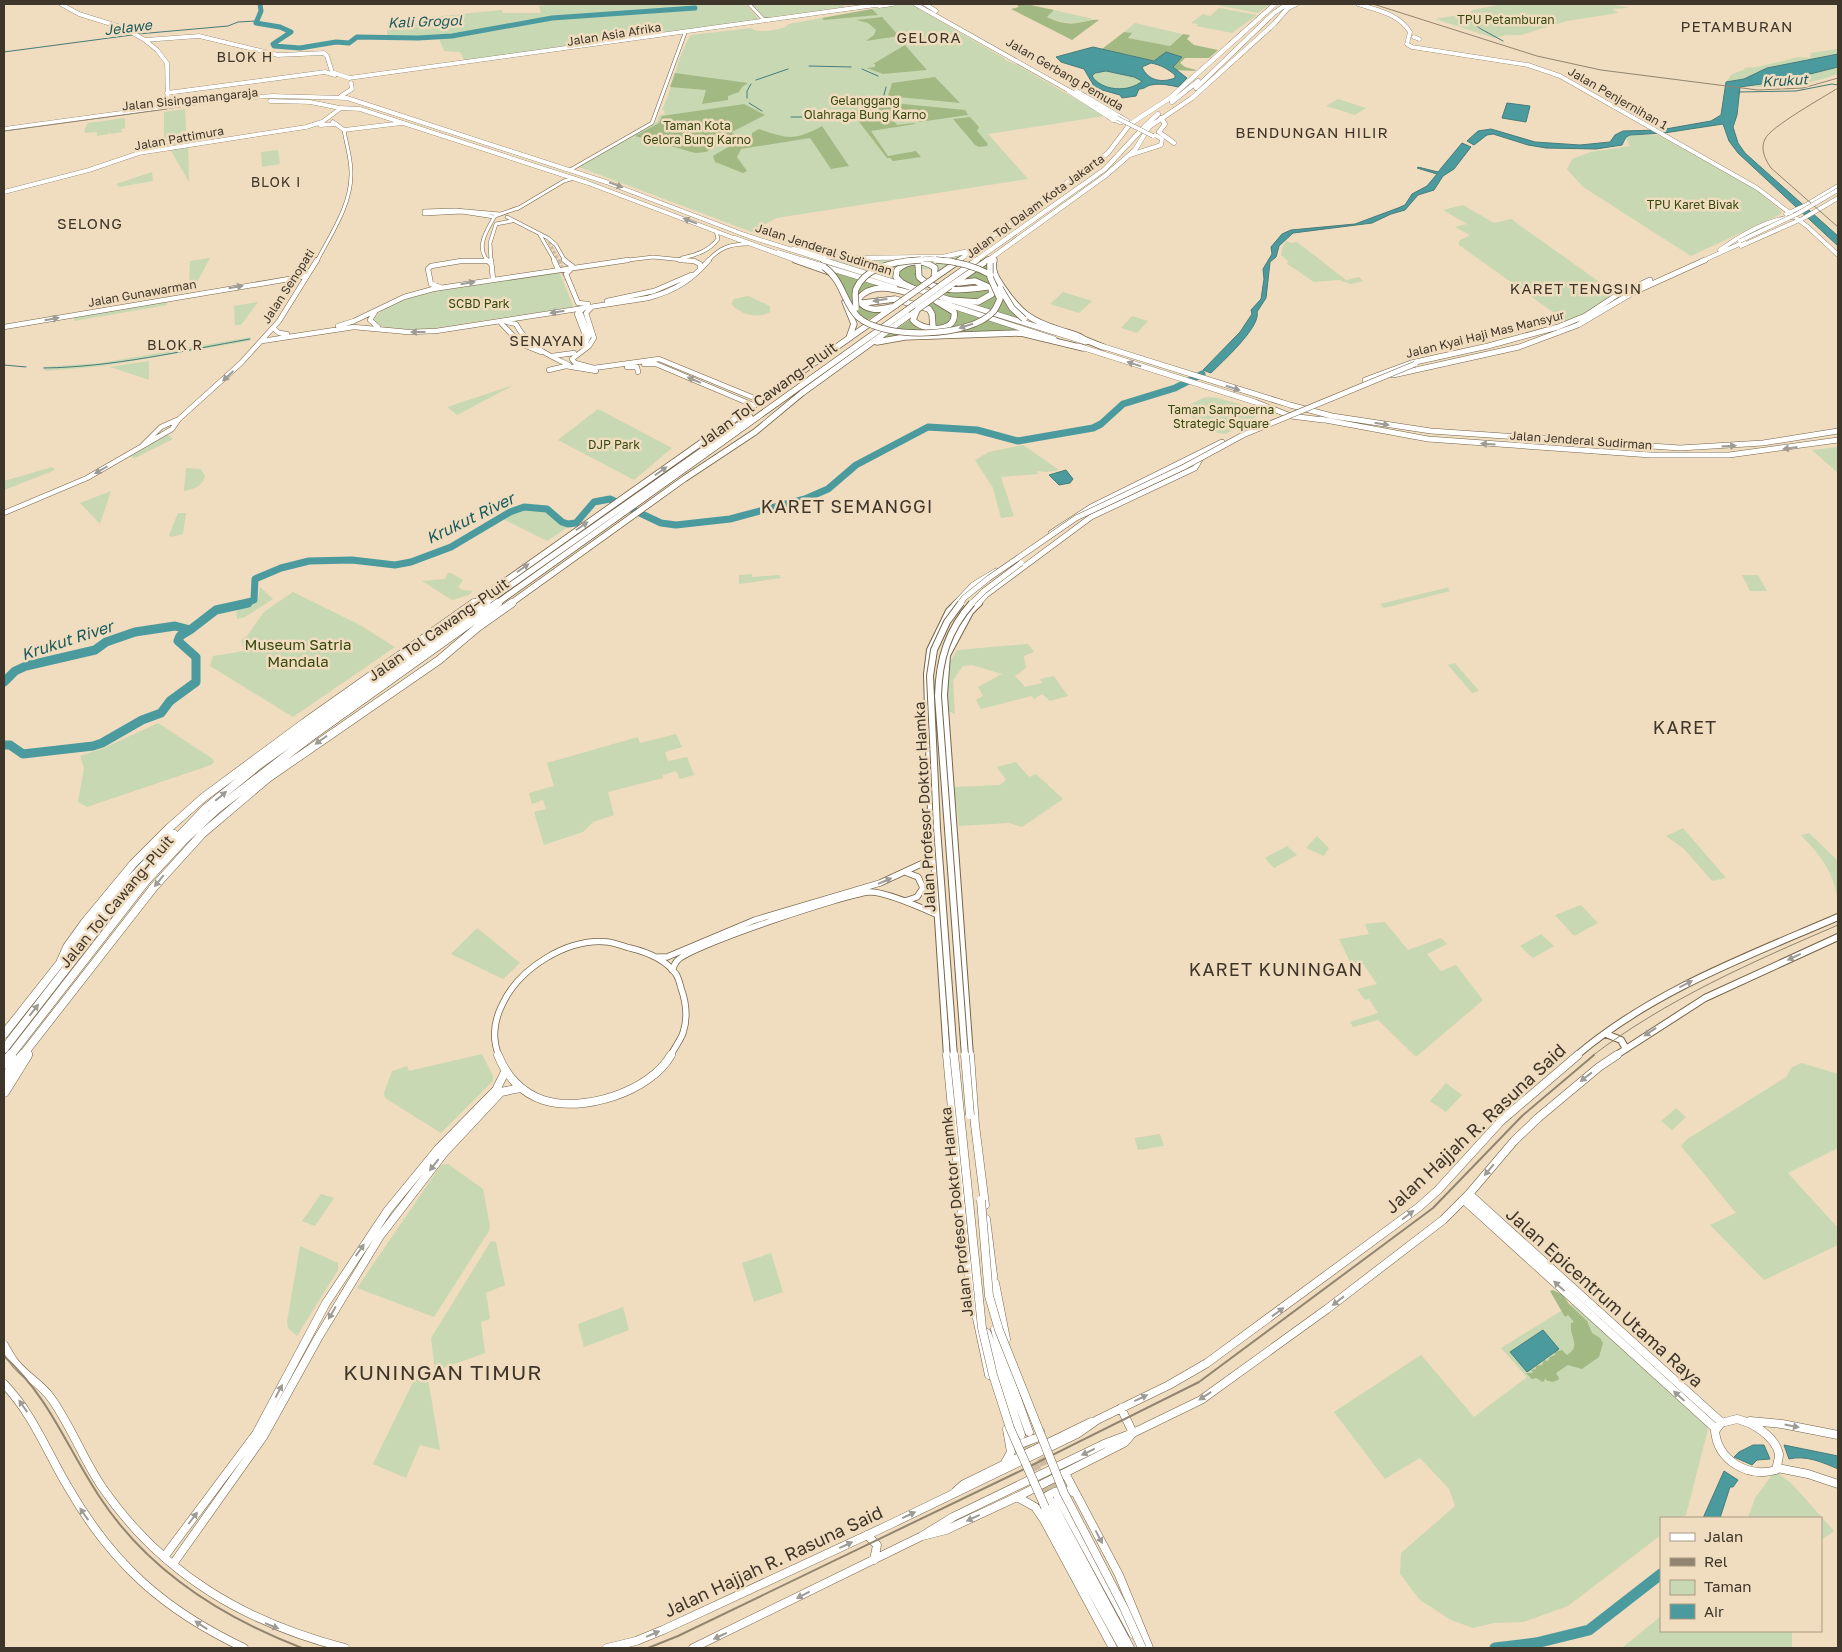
<svg xmlns="http://www.w3.org/2000/svg" width="1842" height="1652" viewBox="0 0 1842 1652" font-family="'Golos Text',sans-serif">
	<style>
		.green { fill: #c8d8b2 }
		.forest { fill: #a3b983 }
		.water { fill: #4b9a9e; stroke: #477c7b; fill-rule: evenodd }
		.lines { fill: none; stroke-linecap: round; stroke-linejoin: round }
		.stream { stroke: #477c7b; stroke-width: 1 }
		.river-far3 { stroke: #4b9a9e; stroke-width: 5 }
		.river-far2 { stroke: #4b9a9e; stroke-width: 7 }
		.river-far1 { stroke: #4b9a9e; stroke-width: 9 }
		.river { stroke: #4b9a9e; stroke-width: 11 }
		.secondary-tunnel-far1 { stroke: #ccbba0; stroke-width: 3; stroke-dasharray: 3 2; stroke-linecap: butt }
		.secondary-tunnel { stroke: #ccbba0; stroke-width: 4.5; stroke-dasharray: 4.5 2; stroke-linecap: butt }
		.primary-tunnel { stroke: #ccbba0; stroke-width: 8; stroke-dasharray: 8 4.5; stroke-linecap: butt }
		.secondary-far3-casing { stroke: #756449; stroke-width: 4 }
		.secondary-far2-casing { stroke: #756449; stroke-width: 5.5 }
		.secondary-far1-casing { stroke: #756449; stroke-width: 7 }
		.secondary-casing { stroke: #756449; stroke-width: 9 }
		.primary-far3-casing { stroke: #756449; stroke-width: 4.5 }
		.primary-far2-casing { stroke: #756449; stroke-width: 6 }
		.primary-far1-casing { stroke: #756449; stroke-width: 8 }
		.primary-casing { stroke: #756449; stroke-width: 9 }
		.highway-far3-casing { stroke: #756449; stroke-width: 5 }
		.highway-far2-casing { stroke: #756449; stroke-width: 7 }
		.highway-far1-casing { stroke: #756449; stroke-width: 9 }
		.highway-casing { stroke: #756449; stroke-width: 11 }
		.secondary-far3 { stroke: #fff; stroke-width: 3 }
		.secondary-far2 { stroke: #fff; stroke-width: 4.5 }
		.secondary-far1 { stroke: #fff; stroke-width: 5.5 }
		.secondary { stroke: #fff; stroke-width: 8 }
		.primary-far3 { stroke: #fff; stroke-width: 4 }
		.primary-far2 { stroke: #fff; stroke-width: 5 }
		.primary-far1 { stroke: #fff; stroke-width: 6 }
		.primary { stroke: #fff; stroke-width: 8 }
		.highway-far3 { stroke: #fff; stroke-width: 4.5 }
		.highway-far2 { stroke: #fff; stroke-width: 5.5 }
		.highway-far1 { stroke: #fff; stroke-width: 8 }
		.highway { stroke: #fff; stroke-width: 10 }
		.tram-far1 { stroke: #928570; stroke-width: 1 }
		.tram { stroke: #928570; stroke-width: 2 }
		.rail { stroke: #928570; stroke-width: 1 }
		.primary-bridge-far3-casing { stroke: #756449; stroke-width: 4.5; stroke-linecap: butt }
		.primary-bridge-far2-casing { stroke: #756449; stroke-width: 6; stroke-linecap: butt }
		.primary-bridge-far1-casing { stroke: #756449; stroke-width: 8; stroke-linecap: butt }
		.primary-bridge-casing { stroke: #756449; stroke-width: 9; stroke-linecap: butt }
		.highway-bridge-far1-casing { stroke: #756449; stroke-width: 5; stroke-linecap: butt }
		.highway-bridge-casing { stroke: #756449; stroke-width: 7; stroke-linecap: butt }
		.primary-bridge-far3 { stroke: #fff; stroke-width: 4 }
		.primary-bridge-far2 { stroke: #fff; stroke-width: 5 }
		.primary-bridge-far1 { stroke: #fff; stroke-width: 6 }
		.primary-bridge { stroke: #fff; stroke-width: 8 }
		.highway-bridge-far1 { stroke: #fff; stroke-width: 4.5 }
		.highway-bridge { stroke: #fff; stroke-width: 5.5 }
		.oneway { fill: #9e9a94 }
		.labels { text-anchor: middle; dominant-baseline: central; stroke-width: 5; stroke-linejoin: round; paint-order: stroke }
		.far-park-label { font-size: 12px; fill: #364a0f; stroke: #f0dcbe }
		.far-street-label { font-size: 12px; fill: #3e362a; stroke: #f0dcbe }
		.far-water-label { font-size: 14px; font-style: italic; fill: #185b5e; stroke: #f0dcbe }
		.far-neighbourhood-label { font-size: 14px; letter-spacing: 1px; fill: #3e362a; stroke: #f0dcbe }
		.far-quarter-label { font-size: 15px; letter-spacing: 1px; fill: #3e362a; stroke: #f0dcbe }
		.street-label { font-size: 15px; fill: #3e362a; stroke: #f0dcbe }
		.park-label { font-size: 15px; fill: #364a0f; stroke: #f0dcbe }
		.water-label { font-size: 16px; font-style: italic; fill: #185b5e; stroke: #f0dcbe }
		.quarter-label { font-size: 18px; letter-spacing: 1px; fill: #3e362a; stroke: #f0dcbe }
		.near-street-label { font-size: 18px; fill: #3e362a; stroke: #f0dcbe }
		.near-quarter-label { font-size: 21px; letter-spacing: 1px; fill: #3e362a; stroke: #f0dcbe }
	</style>
	<rect width="100%" height="100%" fill="#f0dcbe"/>
	<path class="green" d="M555,4H745L760,20L465,62L460,52L444,51L439,39L387,36L388,21L414,25L417,24L421,18L502,10L503,13H541L539,6Z
		M750,4H844L845,7L764,18Z
		M901,4L912,5L1004,58L1005,60L1017,65L1105,116L988,134L1028,179L776,218L752,232L579,167L657,122L659,116L665,114L664,110H662C674,86 676,58 691,35L751,28C760,34 776,30 786,27L788,24Z
		M1212,4H1270L1258,13Z
		M1504,4H1612C1617,7 1622,5 1629,8L1612,9L1618,13L1567,21L1521,35H1506L1494,38L1435,19L1471,13L1472,10Z
		M1219,8L1257,15L1232,33L1196,26L1198,24L1191,23L1203,14L1210,16Z
		M1054,10L1093,19C1077,25 1063,24 1047,17Z
		M1135,23L1182,34L1170,46L1128,38L1131,33L1124,32Z
		M1838,49V54L1767,68L1744,79L1726,82L1732,74L1746,69L1743,68L1757,67L1798,57L1810,58L1811,54L1809,53Z
		M1838,67V74C1805,86 1775,88 1739,86L1782,81Z
		M1106,71L1134,77L1142,81C1129,93 1101,91 1092,76L1095,73Z
		M1338,99L1366,108L1355,115L1326,106Z
		M185,109L187,144L164,147V112Z
		M125,118V128L121,129L122,132L110,134L109,130V134L97,136V132L85,133L84,130L88,123Z
		M1629,135H1658L1682,148L1754,188L1781,211V214L1691,256L1583,187L1567,169L1572,159L1591,152L1630,146L1626,138Z
		M188,147L189,182L170,149Z
		M278,150L280,164L262,167L261,152Z
		M152,172L153,181L119,187L116,184Z
		M1463,205L1494,223L1511,219L1619,296L1583,317L1567,322L1459,245V241L1470,235L1455,227L1467,224L1443,210Z
		M1287,241L1291,243L1297,242L1350,283L1347,280L1359,277L1363,281L1351,284L1339,280L1314,282L1286,263L1289,262L1281,255L1283,246Z
		M813,254L832,258L944,257L965,254L938,273L937,269L895,270L893,276L896,281Z
		M210,258L196,284L189,285L190,261Z
		M559,271L573,306L572,307L423,330C409,330 384,332 374,321C382,290 527,276 559,271Z
		M1063,292L1092,301L1079,313L1050,304Z
		M748,296L770,306V312C758,319 741,315 731,304L734,299Z
		M166,300L167,305L74,321V317Z
		M258,302L241,325H235L234,306Z
		M1132,316L1148,321L1137,333L1121,328Z
		M251,337L249,341L103,366L46,371L42,367L100,363Z
		M149,361V380L110,367Z
		M514,385L457,415L447,407Z
		M1213,397L1252,407L1259,411V415L1226,434L1212,432L1206,426L1180,410L1203,398Z
		M598,409L672,448L634,480L558,440Z
		M167,434L173,439L135,458L131,457L132,454Z
		M1023,445L1059,470L1046,472L1037,471L1038,474L1001,477L1014,516L1001,518L993,488L975,460L989,452Z
		M1838,447V473L1812,450Z
		M52,467L55,469L53,471L4,490V481Z
		M186,468L201,469L205,476C202,487 194,489 184,491Z
		M111,491L100,524L80,503Z
		M522,508L548,511L559,523L571,525L547,541L503,519Z
		M178,513H186L183,534L171,537L169,535Z
		M448,573H451L463,580L458,587L463,590L473,591L469,595L452,600L422,581L445,579Z
		M752,574V577L779,575L781,578L739,584V575Z
		M1742,575H1758L1767,591H1750Z
		M260,587L273,599L245,617L237,619L236,612L239,608L248,607L258,599Z
		M1450,587L1448,588L1450,591L1384,608L1380,604Z
		M293,592L358,624L395,647L293,717L210,666L213,656L244,651L241,640L247,636L264,612Z
		M1028,644L1034,652L1024,656L1026,668L1015,676L1025,687L1042,683L1040,679L1054,676L1068,696L1050,701L1042,694L1034,699L1032,696L981,709L976,700L983,696L978,687L1002,674L972,665L963,666L953,680L955,714L948,711L945,670L957,650Z
		M1455,663L1479,691L1472,693L1448,665Z
		M158,723L213,759L214,762L211,765L87,807L78,802L84,768L80,756L104,748Z
		M676,734L682,747L665,752L668,761L687,757L694,775L680,779L676,771L663,775V778L608,792L614,815L593,822L583,832L544,845L534,812L546,809L543,800L532,804L529,793L554,786L547,763L638,737L640,743Z
		M1016,762L1029,777L1036,774L1063,799L1022,827L1009,823L959,826L954,787L1000,785L1006,780L997,767Z
		M1683,828L1726,878L1712,881L1684,849L1666,836Z
		M1809,833L1838,861V903C1835,873 1821,856 1801,835Z
		M1317,836L1329,848L1324,856L1306,848Z
		M1287,846L1297,855L1274,868L1265,858Z
		M1581,905L1598,923L1574,936L1555,915Z
		M1385,922L1408,950L1441,938L1447,944L1427,954L1441,971L1456,965L1483,1000L1416,1057L1378,1020L1353,1027L1350,1022L1378,1013L1369,999L1365,1000L1357,989L1377,984L1362,962L1351,964L1339,939L1369,934L1365,924Z
		M477,928L520,963L503,979L451,954Z
		M1541,934L1554,946L1533,958L1520,946Z
		M482,1054L493,1076V1081L441,1133L385,1098L384,1093L392,1071L407,1066L409,1071Z
		M1802,1063L1838,1074V1148L1788,1173L1838,1228V1245L1764,1280L1710,1225L1736,1213L1681,1146L1686,1140L1786,1077L1792,1067Z
		M1446,1083L1462,1095L1446,1112L1430,1101Z
		M1676,1108L1686,1117L1672,1130L1661,1121Z
		M1160,1134L1164,1146L1138,1150L1135,1138Z
		M448,1164L483,1189L490,1226L489,1231L434,1317L357,1288L441,1165Z
		M321,1194L334,1198L315,1226L302,1221Z
		M491,1241L496,1242L505,1285L486,1293L490,1319L481,1322L485,1353L435,1371L431,1338Z
		M300,1246L338,1263V1270L297,1336L288,1328L287,1322Z
		M771,1253L783,1292L754,1302L742,1263Z
		M1574,1303L1706,1423L1708,1429L1686,1515L1682,1518H1661V1535L1568,1606L1523,1622L1493,1623L1473,1628L1451,1620L1420,1600L1400,1574L1401,1553L1455,1506L1449,1489L1420,1458L1385,1479L1334,1412L1421,1355L1474,1417L1527,1377L1501,1348Z
		M623,1307L629,1330L584,1347L578,1324Z
		M416,1376L428,1379L440,1450L420,1445L406,1478L373,1464Z
		M1775,1471L1792,1484L1834,1531L1821,1540V1518H1748L1755,1498Z
		M1661,1616V1631H1792V1648H1622Z"/>
	<path class="forest" d="M1016,4H1026L1054,10L1047,17C1059,23 1070,25 1083,22C1089,21 1093,19 1099,20L1072,40L1011,9L1019,7Z
		M872,9L878,15L824,20L822,18Z
		M882,17L899,36L866,41L874,35L876,30L868,23L856,20Z
		M1124,32L1132,33L1128,38L1170,46L1183,34L1190,35L1187,39L1194,45L1218,50L1209,58H1185L1180,63L1185,67L1196,70L1195,71L1175,70L1173,65L1181,58L1154,61L1102,49Z
		M905,45L927,70L883,74L867,68L875,67V64H873Z
		M675,73L748,83L742,87L739,92L728,96V100L702,104L706,90L670,87Z
		M935,77L960,103L888,96L892,83Z
		M883,102L965,110L968,115L919,122L918,121L925,119L920,113L891,117L897,125L914,123L915,124L871,131L888,156L916,151L921,157L893,161L890,158H887L853,114Z
		M744,104L765,115L732,132L734,134L706,152L695,153L635,136L659,123L662,116Z
		M970,117L979,127L977,131L988,144L987,146L979,147L975,145L953,119Z
		M822,126L849,166L831,169L810,138L741,149L737,157L747,171L743,173L715,162L713,156L740,140L752,136V133L759,129C788,139 794,141 822,126Z
		M991,258L988,270L995,287L999,286L1026,320L1031,322L967,303L992,294L986,283H958Z
		M916,263L924,283L917,288L904,283L898,275L900,269Z
		M831,271L886,287L874,289L857,303L885,310L864,322L860,318Z
		M988,288L990,293C976,305 959,300 943,295L949,291Z
		M933,302L944,305L952,311L953,321L935,328V319L925,307Z
		M955,308L1032,333L880,341L911,319C916,337 940,328 953,325L958,318Z
		M1553,1290L1563,1295L1569,1304L1587,1321L1592,1333L1600,1338L1603,1343L1599,1357L1582,1369L1568,1365L1556,1373L1559,1378L1558,1380L1552,1382L1546,1380V1378L1543,1382L1536,1378L1532,1379L1526,1373H1532L1533,1372L1531,1370L1536,1369V1366L1542,1365L1544,1360L1548,1361L1550,1357L1555,1355L1554,1352L1562,1350L1567,1355C1582,1346 1569,1337 1571,1323L1574,1322L1568,1315L1565,1317L1550,1291Z"/>
	<path class="water" d="M1093,47L1154,61L1166,52L1182,57L1173,67L1187,78L1178,87C1169,85 1160,83 1151,85C1146,86 1145,89 1139,89L1136,96L1122,98L1120,95L1095,88L1084,69L1061,62L1056,57ZM1151,63C1161,65 1168,69 1175,75V78C1162,83 1148,81 1142,67ZM1106,71L1134,77L1142,81C1129,93 1101,91 1092,76L1095,73Z
		M1838,54V67L1782,81L1740,87L1737,115L1733,127L1738,143L1745,153L1838,236V246L1738,153L1729,141L1723,124L1664,133L1630,135L1626,137L1622,145L1596,149L1546,148L1528,145L1493,134L1487,135L1474,145L1467,141L1478,131L1491,129L1535,142L1580,145L1610,142L1615,135L1623,131L1660,130L1711,121L1721,115L1726,82L1744,79L1767,68Z
		M1507,103L1530,106L1526,122L1502,118Z
		M1462,143L1471,147L1454,169L1443,176L1434,190L1418,195L1405,210L1391,214L1372,223L1293,233L1279,246L1276,257L1270,262L1266,298L1257,312C1261,327 1222,362 1211,373L1203,370L1240,332L1252,314L1251,310L1261,299L1264,279L1263,269L1272,254L1271,247L1282,234L1291,230L1355,224L1398,208L1405,205L1412,194L1427,186L1437,174L1417,168L1418,167L1438,172Z
		M1066,470L1073,479L1070,483L1059,485L1049,475Z
		M1543,1330L1559,1349L1527,1372L1510,1352Z
		M1753,1445H1764L1770,1459L1757,1460L1752,1465L1734,1457L1739,1452Z
		M1784,1445L1838,1456V1469C1822,1462 1806,1455 1789,1459Z
		M1724,1471L1738,1480L1733,1487H1730L1720,1518H1703Z"/>
	<g class="lines">
		<path class="stream" d="M1459,13L1481,29L1503,41
			M138,34L228,26L238,22L256,21
			M4,52L132,35
			M809,66L851,67
			M862,69L878,76
			M756,80L788,69
			M1738,92L1796,91L1832,84L1838,85
			M884,95L886,87
			M747,98V91L751,84
			M749,103L762,111
			M858,110L878,100
			M791,117H815
			M4,365L26,367
			M44,368C114,367 181,351 250,339"/>
		<path class="river-far3" d="M260,4L261,11L256,23L280,27L291,32L273,44L274,46L300,48L336,42L349,43L357,37L418,38L452,36L552,18L695,8"/>
		<path class="river-far2" d="M242,604L254,600L255,579L281,568L309,561L352,560L395,565L411,562L451,547L510,512L524,507L547,509L562,522L568,524L576,523L594,502L610,499L661,523L676,525L730,519L805,499L828,489L856,465L928,427L977,430L1018,441L1093,428L1101,424L1123,404L1175,388L1202,374"/>
		<path class="river-far1" d="M4,682L15,671L26,666L95,650L106,642L135,632L175,626L190,630L216,610L248,603
			M4,745H10L23,754L93,746L102,743L142,720L161,713L170,701L196,682V657L178,641L180,636L190,630"/>
		<path class="river" d="M1495,1648L1536,1643L1589,1630L1661,1574"/>
		<path class="secondary-tunnel-far1" d="M549,242L559,261"/>
		<path class="secondary-tunnel" d="M558,260L567,280"/>
		<path class="primary-tunnel" d="M1031,1435L1057,1495
			M1024,1440L1049,1497"/>
		<defs>
			<path id="secondary-far3" d="M749,4L763,19L769,20
				M570,170L652,123L685,33
				M517,209L564,181L574,178
				M494,217L462,212L424,214V211L455,210L500,214
				M507,217L548,238L556,245L565,261
				M540,235L555,261
				M682,258C696,255 709,251 718,239L716,231
				M317,261C331,234 352,204 351,172C351,158 346,143 344,130
				M488,261C475,247 487,230 495,216L518,208
				M491,261L490,243L496,224L512,221
				M620,261L653,257L693,261
				M708,261C719,248 730,244 747,244"/>
			<path id="secondary-far2" d="M487,260L491,264
				M491,260L493,279
				M554,260L558,269
				M564,260L572,266
				M680,260L694,261L700,264V269
				M572,268L566,274L578,303L588,304
				M440,287L431,284L428,269L431,266L461,261H487
				M607,301L654,291L691,275
				M591,308L586,313L594,338L589,346L572,359L575,363L594,368L659,359L759,400
				M583,309L577,314L585,335L583,343
				M375,312L370,320L378,327
				M581,314L589,336L584,346
				M507,322L516,324C527,346 548,355 569,365
				M501,323L521,344L541,352
				M338,326L354,321L404,297L433,289L628,260
				M4,327L301,277L310,271
				M273,328L279,333L287,334
				M262,341L354,327L408,332L436,331L648,298C674,291 691,281 709,260
				M552,356L574,353
				M644,364H656L753,405
				M627,367H637L638,372
				M549,370L566,366L596,371
				M143,445L161,427L179,419L241,363L279,321L317,260
				M4,513L87,478L172,429L179,419"/>
			<path id="secondary-far1" d="M905,872L918,877L923,888L917,897L905,901
				M658,957H667L755,920L880,883L934,858
				M672,970C674,967 675,962 678,960C690,946 846,894 869,892C885,891 922,908 938,915
				M499,1056C492,1039 494,1021 502,1005C519,968 567,938 608,942C615,943 623,946 630,948C647,952 665,959 676,974C678,977 680,984 681,988C686,1002 688,1018 683,1033C680,1041 674,1049 670,1056"/>
			<path id="secondary" d="M498,1055C506,1076 522,1093 543,1100C582,1113 650,1092 671,1055
				M1469,1194L1721,1422
				M1464,1200L1715,1428
				M1737,1419C1753,1423 1775,1436 1779,1454C1779,1459 1777,1465 1776,1470C1748,1478 1718,1461 1715,1431L1721,1423Z
				M1750,1421L1782,1424L1838,1435
				M1777,1468L1808,1474L1838,1484
				M164,1557L256,1434L326,1303L388,1210L438,1149L496,1090L505,1072
				M173,1564L263,1437L318,1338L380,1236L444,1153L501,1092L520,1088"/>
			<path id="primary-far3" d="M61,4L79,14L124,28L145,40L157,50L167,63L168,106
				M915,4L1075,94
				M925,4L936,11
				M1358,4C1377,10 1399,14 1410,32L1407,44L1412,47L1528,65L1560,76L1757,188L1808,227L1838,255
				M879,6L893,4
				M1414,37L1419,39
				M145,40L199,36L278,55L324,53L327,56L332,72L349,78L883,4
				M167,93L325,72L335,75
				M341,96L352,89L351,83
				M270,101L310,102L340,108
				M1098,108L1117,118
				M333,122L344,130L402,123
				M320,125L336,124
				M4,129L231,98L273,96L347,98L606,182L748,236L827,261
				M1130,155L1161,145L1162,139L1155,135
				M4,192L89,170L139,153L306,127L322,122L341,108L360,109L588,183L739,240
				M1786,214L1806,205L1838,186
				M1741,246L1804,218L1838,198
				M1720,250C1741,235 1767,219 1793,217
				M778,252L807,261
				M1702,261L1744,242"/>
			<path id="primary-far2" d="M803,260L895,288
				M823,260L1086,342
				M940,302L1054,339
				M1098,345L1290,405L1332,416L1431,431L1680,448L1763,443L1838,431
				M1078,346L1255,402L1291,416L1323,420
				M1393,375L1519,347L1578,325L1632,293L1705,260
				M1365,380L1411,363L1488,346L1558,327L1585,316L1617,295L1650,280
				M1320,419L1428,439L1651,455H1729L1838,440
				M1051,533L1091,507L1222,442
				M955,604L973,585L996,571
				M978,604L986,595L1091,517L1195,468L1202,456"/>
			<path id="primary-far1" d="M1606,1034L1621,1040L1626,1049
				M947,1056L931,813L927,674L930,650L949,611L957,603
				M970,1056L944,695L947,655L970,612L979,603
				M1576,1056C1652,991 1748,956 1838,917
				M1615,1056L1705,998L1838,937"/>
			<path id="primary" d="M947,1055L965,1248L970,1281L977,1302
				M970,1055L975,1125L985,1205
				M986,1219L993,1275L992,1292
				M995,1283L1006,1339
				M973,1299L989,1375
				M995,1329L1001,1353L1029,1432
				M987,1333L1021,1435
				M4,1345C8,1352 11,1358 16,1364C27,1377 42,1385 51,1398C71,1426 83,1459 102,1487C162,1574 244,1622 345,1648
				M4,1384C33,1414 47,1452 68,1487C112,1564 164,1610 244,1648
				M1015,1441L1020,1444L1039,1437L1040,1431
				M1005,1463L1011,1452L1007,1429
				M1065,1473L1119,1575L1149,1648
				M956,1491L964,1484L1091,1422
				M1017,1497L1035,1507L1044,1520L1113,1648
				M1058,1497L1133,1634
				M1051,1501L1130,1648
				M1043,1504L1044,1498C1054,1491 1064,1487 1075,1493
				M1045,1507L1123,1648
				M867,1535L877,1545L874,1560
				M922,1536L946,1530L1017,1497L1124,1443L1133,1433L1201,1400L1327,1309L1443,1220L1469,1194L1514,1141L1538,1118L1599,1067L1617,1055
				M607,1648L636,1641L663,1630L891,1524L1077,1434L1097,1420L1169,1385L1207,1363L1419,1207L1438,1190L1501,1121L1578,1055
				M693,1648L922,1536L953,1517L1104,1444L1133,1433L1121,1408"/>
			<path id="highway-far3" d="M1196,88L1274,13L1287,4
				M1069,91L1114,120
				M1076,91L1127,121L1120,122L1109,117
				M1172,102L1198,81
				M1161,118L1165,124L1159,132L1174,143
				M735,238L798,261
				M793,249L831,257L849,258L943,257L969,251
				M958,261L1108,153L1130,124L1170,98L1275,4
				M975,261L1105,169L1144,127L1158,114
				M987,261L1105,176L1135,150L1149,127L1192,98L1274,24L1288,8L1296,4
				M994,261V259"/>
			<path id="highway-far2" d="M795,260L829,272
				M994,260C991,271 997,279 1003,288C1020,313 1031,321 1060,330C1069,333 1078,334 1085,340
				M918,263L919,277C936,294 965,290 987,287
				M934,278L960,260
				M947,281L977,260
				M950,286L988,260
				M914,289L902,283L896,277L897,270C908,260 923,259 935,268L934,278
				M949,300L978,302L992,294L991,288L975,281L958,283
				M845,302L854,324L849,338
				M863,303L895,299L929,309L932,314L933,327
				M891,307C879,310 865,312 858,299C871,283 891,288 909,293
				M917,310L913,320C923,332 958,333 954,312L936,301
				M1081,338L1103,347
				M877,342L905,337L1021,333L1083,348
				M473,604L896,305
				M484,604L750,417
				M496,604L907,310
				M510,604L684,479L755,432L802,393L918,309"/>
			<path id="highway-far1" d="M61,962L72,952L110,901L174,834
				M4,1034L60,963L67,947L85,922L133,864L169,828L204,797L304,723L474,603
				M4,1049L111,911L138,879L206,808L260,764L486,603
				M10,1056L146,881L185,839L217,809L309,738L498,603
				M22,1056L154,887L202,834L268,778L439,660L478,627L512,603
				M27,1056L28,1054"/>
			<path id="highway" d="M4,1064L11,1055
				M4,1079L23,1055
				M4,1092L27,1055"/>
		</defs>
		<use href="#secondary-far3" class="secondary-far3-casing"/>
		<use href="#secondary-far2" class="secondary-far2-casing"/>
		<use href="#secondary-far1" class="secondary-far1-casing"/>
		<use href="#secondary" class="secondary-casing"/>
		<use href="#primary-far3" class="primary-far3-casing"/>
		<use href="#primary-far2" class="primary-far2-casing"/>
		<use href="#primary-far1" class="primary-far1-casing"/>
		<use href="#primary" class="primary-casing"/>
		<use href="#highway-far3" class="highway-far3-casing"/>
		<use href="#highway-far2" class="highway-far2-casing"/>
		<use href="#highway-far1" class="highway-far1-casing"/>
		<use href="#highway" class="highway-casing"/>
		<use href="#secondary-far3" class="secondary-far3"/>
		<use href="#secondary-far2" class="secondary-far2"/>
		<use href="#secondary-far1" class="secondary-far1"/>
		<use href="#secondary" class="secondary"/>
		<use href="#primary-far3" class="primary-far3"/>
		<use href="#primary-far2" class="primary-far2"/>
		<use href="#primary-far1" class="primary-far1"/>
		<use href="#primary" class="primary"/>
		<use href="#highway-far3" class="highway-far3"/>
		<use href="#highway-far2" class="highway-far2"/>
		<use href="#highway-far1" class="highway-far1"/>
		<use href="#highway" class="highway"/>
		<path class="tram-far1" d="M1592,1056C1667,999 1752,962 1838,925"/>
		<path class="tram" d="M4,1356C50,1398 66,1446 99,1496C147,1570 221,1617 302,1648
			M648,1648L678,1636L1016,1473L1199,1382L1433,1208L1522,1116L1594,1055"/>
		<path class="rail" d="M1373,4L1537,56L1601,70L1758,90L1803,88L1838,78
			M1838,88C1824,97 1770,127 1765,139C1760,149 1765,159 1771,168L1838,227
			M4,131L167,109"/>
		<defs>
			<path id="primary-bridge-far3" d="M1117,118L1153,136
				M1740,241L1797,214L1838,190"/>
			<path id="primary-bridge-far2" d="M960,604L964,598L989,578L1076,518L1184,467L1243,435L1415,364
				M971,604L984,591L1021,563"/>
			<path id="primary-bridge-far1" d="M954,1056L937,828L930,676L934,650L947,622L961,603
				M965,1056L938,696C939,659 948,630 972,603"/>
			<path id="primary-bridge" d="M954,1055L982,1328L993,1375L1010,1428L1045,1507
				M965,1055L970,1115
				M981,1200L989,1296L999,1330L1064,1493L1124,1608L1142,1648"/>
			<path id="highway-bridge-far1" d="M904,261L929,259L952,261"/>
			<path id="highway-bridge" d="M936,260C957,261 973,265 991,275
				M824,267C843,280 843,302 858,317C884,340 969,338 993,312C996,309 998,303 1000,299L990,277V263
				M1000,288L1012,308L1024,319
				M896,305L934,278
				M856,308C856,302 854,294 856,289C866,265 899,261 921,260
				M918,309L950,286
				M907,310L947,281"/>
		</defs>
		<use href="#primary-bridge-far3" class="primary-bridge-far3-casing"/>
		<use href="#primary-bridge-far2" class="primary-bridge-far2-casing"/>
		<use href="#primary-bridge-far1" class="primary-bridge-far1-casing"/>
		<use href="#primary-bridge" class="primary-bridge-casing"/>
		<use href="#highway-bridge-far1" class="highway-bridge-far1-casing"/>
		<use href="#highway-bridge" class="highway-bridge-casing"/>
		<use href="#primary-bridge-far3" class="primary-bridge-far3"/>
		<use href="#primary-bridge-far2" class="primary-bridge-far2"/>
		<use href="#primary-bridge-far1" class="primary-bridge-far1"/>
		<use href="#primary-bridge" class="primary-bridge"/>
		<use href="#highway-bridge-far1" class="highway-bridge-far1"/>
		<use href="#highway-bridge" class="highway-bridge"/>
	</g>
	<defs><path id="oneway-solid" d="M-6-.8H1V-3.2L6.5 0L1 3.2V.8H-6Z" transform="scale(1.25)"/></defs>
	<g class="oneway">
		<use href="#oneway-solid" transform="translate(616 185) rotate(20)"/>
		<use href="#oneway-solid" transform="translate(690 221) rotate(-159)"/>
		<use href="#oneway-solid" transform="translate(468 283) rotate(-9)"/>
		<use href="#oneway-solid" transform="translate(236 287) rotate(-10)"/>
		<use href="#oneway-solid" transform="translate(880 300) rotate(171)"/>
		<use href="#oneway-solid" transform="translate(557 312) rotate(171)"/>
		<use href="#oneway-solid" transform="translate(52 319) rotate(-10)"/>
		<use href="#oneway-solid" transform="translate(966 326) rotate(162)"/>
		<use href="#oneway-solid" transform="translate(418 332) rotate(180)"/>
		<use href="#oneway-solid" transform="translate(1134 364) rotate(-162)"/>
		<use href="#oneway-solid" transform="translate(228 376) rotate(137)"/>
		<use href="#oneway-solid" transform="translate(694 380) rotate(-157)"/>
		<use href="#oneway-solid" transform="translate(1233 388) rotate(17)"/>
		<use href="#oneway-solid" transform="translate(1382 424) rotate(9)"/>
		<use href="#oneway-solid" transform="translate(1488 444) rotate(-176)"/>
		<use href="#oneway-solid" transform="translate(1729 446) rotate(-4)"/>
		<use href="#oneway-solid" transform="translate(1790 448) rotate(172)"/>
		<use href="#oneway-solid" transform="translate(101 470) rotate(150)"/>
		<use href="#oneway-solid" transform="translate(661 471) rotate(-35)"/>
		<use href="#oneway-solid" transform="translate(582 526) rotate(-35)"/>
		<use href="#oneway-solid" transform="translate(523 568) rotate(-35)"/>
		<use href="#oneway-solid" transform="translate(321 740) rotate(145)"/>
		<use href="#oneway-solid" transform="translate(221 796) rotate(-40)"/>
		<use href="#oneway-solid" transform="translate(159 881) rotate(129)"/>
		<use href="#oneway-solid" transform="translate(885 881) rotate(-23)"/>
		<use href="#oneway-solid" transform="translate(1794 957) rotate(155)"/>
		<use href="#oneway-solid" transform="translate(1686 984) rotate(-27)"/>
		<use href="#oneway-solid" transform="translate(34 1010) rotate(-52)"/>
		<use href="#oneway-solid" transform="translate(1650 1032) rotate(146)"/>
		<use href="#oneway-solid" transform="translate(1586 1077) rotate(142)"/>
		<use href="#oneway-solid" transform="translate(434 1165) rotate(128)"/>
		<use href="#oneway-solid" transform="translate(1489 1170) rotate(130)"/>
		<use href="#oneway-solid" transform="translate(1408 1215) rotate(-37)"/>
		<use href="#oneway-solid" transform="translate(360 1250) rotate(-55)"/>
		<use href="#oneway-solid" transform="translate(1559 1286) rotate(-138)"/>
		<use href="#oneway-solid" transform="translate(1338 1301) rotate(142)"/>
		<use href="#oneway-solid" transform="translate(1278 1312) rotate(-36)"/>
		<use href="#oneway-solid" transform="translate(332 1313) rotate(120)"/>
		<use href="#oneway-solid" transform="translate(279 1391) rotate(-62)"/>
		<use href="#oneway-solid" transform="translate(1205 1396) rotate(147)"/>
		<use href="#oneway-solid" transform="translate(1679 1396) rotate(-138)"/>
		<use href="#oneway-solid" transform="translate(1141 1398) rotate(-25)"/>
		<use href="#oneway-solid" transform="translate(23 1406) rotate(-125)"/>
		<use href="#oneway-solid" transform="translate(1792 1426) rotate(11)"/>
		<use href="#oneway-solid" transform="translate(1088 1452) rotate(154)"/>
		<use href="#oneway-solid" transform="translate(84 1514) rotate(-125)"/>
		<use href="#oneway-solid" transform="translate(909 1515) rotate(-25)"/>
		<use href="#oneway-solid" transform="translate(193 1518) rotate(-53)"/>
		<use href="#oneway-solid" transform="translate(973 1518) rotate(155)"/>
		<use href="#oneway-solid" transform="translate(1099 1537) rotate(62)"/>
		<use href="#oneway-solid" transform="translate(846 1545) rotate(-25)"/>
		<use href="#oneway-solid" transform="translate(803 1595) rotate(153)"/>
		<use href="#oneway-solid" transform="translate(201 1625) rotate(-147)"/>
		<use href="#oneway-solid" transform="translate(272 1626) rotate(22)"/>
		<use href="#oneway-solid" transform="translate(653 1634) rotate(-23)"/>
		<use href="#oneway-solid" transform="translate(720 1636) rotate(155)"/>
	</g>
	<g class="labels">
		<g class="far-park-label">
			<text x="1506" y="19">TPU Petamburan</text>
			<text x="865" y="100">Gelanggang<tspan x="865" dy="14">Olahraga Bung Karno</tspan></text>
			<text x="697" y="125">Taman Kota<tspan x="697" dy="14">Gelora Bung Karno</tspan></text>
			<text x="1693" y="204">TPU Karet Bivak</text>
			<text x="479" y="303">SCBD Park</text>
			<text x="1221" y="409">Taman Sampoerna<tspan x="1221" dy="14">Strategic Square</tspan></text>
			<text x="614" y="444">DJP Park</text>
		</g>
		<g class="far-street-label">
			<text transform="translate(614 34) rotate(-9)">Jalan Asia Afrika</text>
			<text transform="translate(1065 74) rotate(30)">Jalan Gerbang Pemuda</text>
			<text transform="translate(1618 98) rotate(30)">Jalan Penjernihan 1</text>
			<text transform="translate(190 99) rotate(-6)">Jalan Sisingamangaraja</text>
			<text transform="translate(179 138) rotate(-10)">Jalan Pattimura</text>
			<text transform="translate(1035 206) rotate(-36)">Jalan Tol Dalam Kota Jakarta</text>
			<text transform="translate(824 249) rotate(18)">Jalan Jenderal Sudirman</text>
			<text transform="translate(288 286) rotate(-57)">Jalan Senopati</text>
			<text transform="translate(142 293) rotate(-10)">Jalan Gunawarman</text>
			<text transform="translate(1485 334) rotate(-14)">Jalan Kyai Haji Mas Mansyur</text>
			<text transform="translate(1581 440) rotate(4)">Jalan Jenderal Sudirman</text>
		</g>
		<g class="far-water-label">
			<text transform="translate(425 21) rotate(-2)">Kali Grogol</text>
			<text transform="translate(128 27) rotate(-7)">Jelawe</text>
			<text transform="translate(1785 80) rotate(-3)">Krukut</text>
		</g>
		<g class="far-neighbourhood-label">
			<text x="245" y="56">BLOK H</text>
			<text x="276" y="181">BLOK I</text>
			<text x="175" y="344">BLOK R</text>
		</g>
		<g class="far-quarter-label">
			<text x="1737" y="26">PETAMBURAN</text>
			<text x="929" y="37">GELORA</text>
			<text x="1312" y="132">BENDUNGAN HILIR</text>
			<text x="90" y="223">SELONG</text>
			<text x="1576" y="288">KARET TENGSIN</text>
			<text x="547" y="340">SENAYAN</text>
		</g>
		<g class="street-label">
			<text transform="translate(767 394) rotate(-36)">Jalan Tol Cawang–Pluit</text>
			<text transform="translate(438 629) rotate(-35)">Jalan Tol Cawang–Pluit</text>
			<text transform="translate(924 807) rotate(-93)">Jalan Profesor Doktor Hamka</text>
			<text transform="translate(116 901) rotate(-50)">Jalan Tol Cawang–Pluit</text>
			<text transform="translate(956 1212) rotate(-96)">Jalan Profesor Doktor Hamka</text>
		</g>
		<g class="park-label">
			<text x="298" y="644">Museum Satria<tspan x="298" dy="17">Mandala</tspan></text>
		</g>
		<g class="water-label">
			<text transform="translate(470 518) rotate(-26)">Krukut River</text>
			<text transform="translate(67 640) rotate(-18)">Krukut River</text>
		</g>
		<g class="quarter-label">
			<text x="847" y="506">KARET SEMANGGI</text>
			<text x="1685" y="727">KARET</text>
			<text x="1276" y="969">KARET KUNINGAN</text>
		</g>
		<g class="near-street-label">
			<text transform="translate(1475 1128) rotate(-43)">Jalan Hajjah R. Rasuna Said</text>
			<text transform="translate(1605 1297) rotate(42)">Jalan Epicentrum Utama Raya</text>
			<text transform="translate(773 1561) rotate(-25)">Jalan Hajjah R. Rasuna Said</text>
		</g>
		<g class="near-quarter-label">
			<text x="443" y="1372">KUNINGAN TIMUR</text>
		</g>
	</g>
	<rect width="1842" height="1652" fill="none" stroke="#3e362a" stroke-width="10"/>
	<rect x="1660" y="1517" width="162" height="115" fill="#f0dcbe" stroke="#a99a83"/>
	<rect x="1670" y="1533" width="25" height="8" fill="#ffffff" stroke="#a99a83"/>
	<text x="1704" y="1542" font-size="15" fill="#3e362a">Jalan</text>
	<rect x="1670" y="1558" width="25" height="8" fill="#928570" stroke="#a99a83"/>
	<text x="1704" y="1567" font-size="15" fill="#3e362a">Rel</text>
	<rect x="1670" y="1580" width="25" height="15" fill="#c8d8b2" stroke="#a99a83"/>
	<text x="1704" y="1592" font-size="15" fill="#3e362a">Taman</text>
	<rect x="1670" y="1604" width="25" height="15" fill="#4b9a9e" stroke="#a99a83"/>
	<text x="1704" y="1617" font-size="15" fill="#3e362a">Air</text>
</svg>
